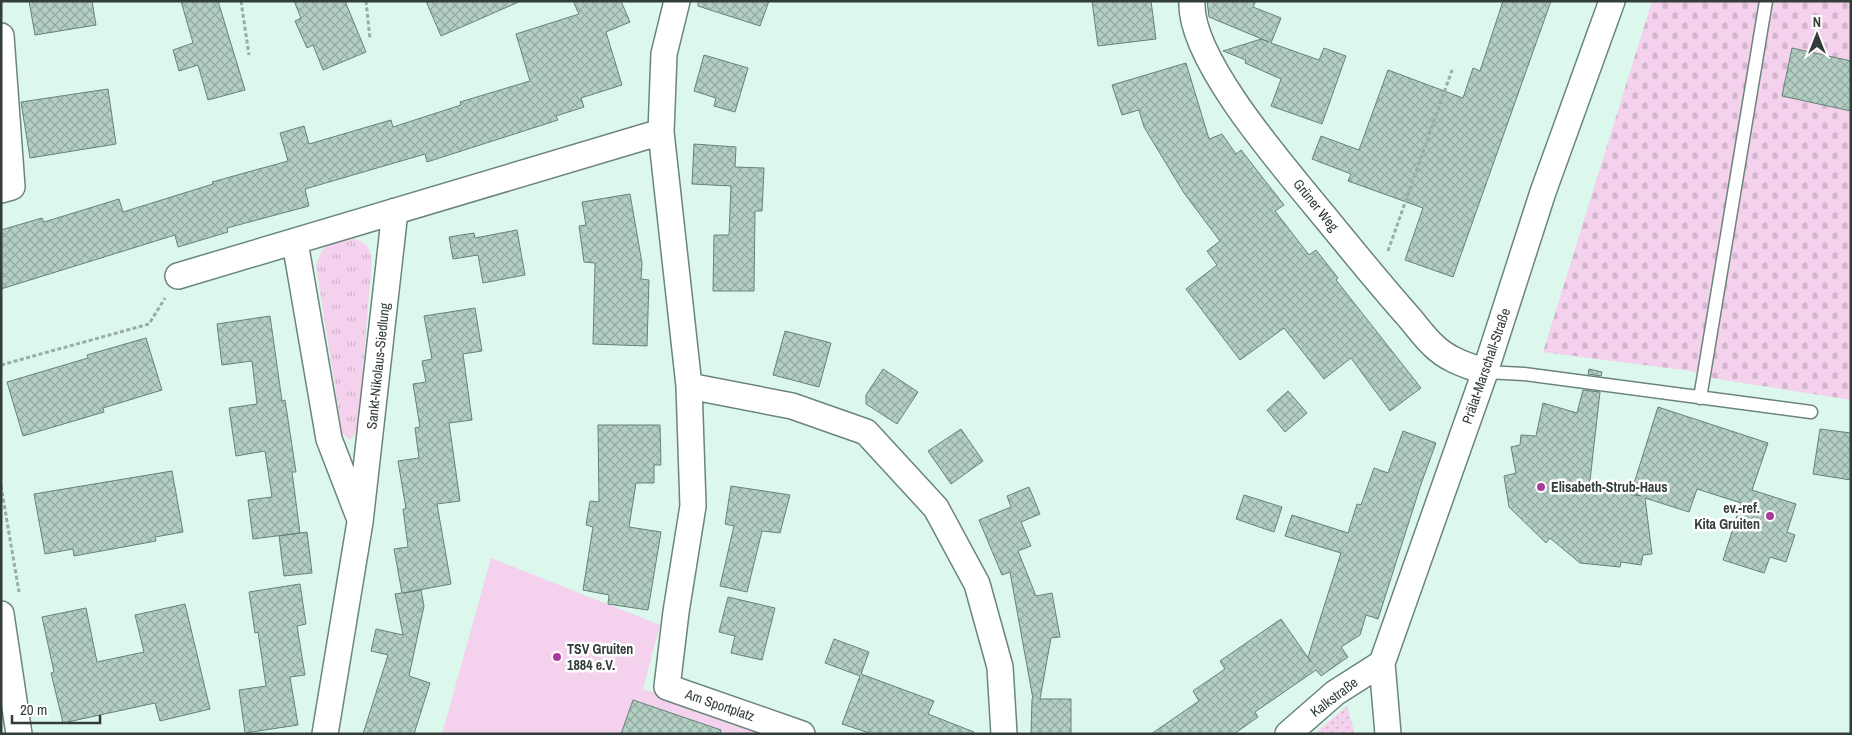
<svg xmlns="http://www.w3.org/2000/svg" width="1852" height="735" viewBox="0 0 1852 735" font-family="'Archivo Narrow',sans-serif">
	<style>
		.grass { fill: url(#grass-tufts) }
		.cemetery { fill: url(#cemetery-stones) }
		.park { fill: url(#park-dots) }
		.pitch { fill: #f4d1ed }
		.building { fill: url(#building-cross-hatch); stroke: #688278 }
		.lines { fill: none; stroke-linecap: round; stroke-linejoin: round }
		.service-casing { stroke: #6b857b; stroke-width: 15 }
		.minor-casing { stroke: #6b857b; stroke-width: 28 }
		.path { stroke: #98ada5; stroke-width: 3; stroke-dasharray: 4 2.5; stroke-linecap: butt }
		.service { stroke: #fff; stroke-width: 12 }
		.minor { stroke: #fff; stroke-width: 25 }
		.poi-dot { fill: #a83b9a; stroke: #fff; stroke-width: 2 }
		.labels { text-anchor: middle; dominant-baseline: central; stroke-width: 5; stroke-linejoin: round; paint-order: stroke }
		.street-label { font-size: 14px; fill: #323d39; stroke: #fff }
		.poi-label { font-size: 14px; font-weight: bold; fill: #323d39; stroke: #fff; text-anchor: start }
	</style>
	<defs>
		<pattern id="grass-tufts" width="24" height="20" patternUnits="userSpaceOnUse" patternTransform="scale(1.25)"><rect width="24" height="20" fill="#f4d1ed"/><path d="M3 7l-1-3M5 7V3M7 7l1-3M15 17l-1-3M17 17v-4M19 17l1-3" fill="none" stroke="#d2b4cc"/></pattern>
		<pattern id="cemetery-stones" width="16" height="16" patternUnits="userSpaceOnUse" patternTransform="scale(1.25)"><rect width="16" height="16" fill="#f4d1ed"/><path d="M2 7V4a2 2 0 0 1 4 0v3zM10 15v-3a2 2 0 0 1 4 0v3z" fill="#d2b4cc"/></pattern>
		<pattern id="park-dots" width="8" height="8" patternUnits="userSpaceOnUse" patternTransform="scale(1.25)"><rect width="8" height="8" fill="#f4d1ed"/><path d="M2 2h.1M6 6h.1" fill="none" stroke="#d2b4cc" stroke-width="1.8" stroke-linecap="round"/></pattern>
		<pattern id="building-cross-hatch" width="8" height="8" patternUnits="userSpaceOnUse" patternTransform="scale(1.25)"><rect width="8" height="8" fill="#b3cfc4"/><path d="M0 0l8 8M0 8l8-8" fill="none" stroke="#92a9a0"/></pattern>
	</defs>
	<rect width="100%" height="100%" fill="#dcf8ed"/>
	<path class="grass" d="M356,239L367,245L372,258L358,430L350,440L342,433L316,265C326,239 329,241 356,239Z"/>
	<path class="cemetery" d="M1652,1H1851V400L1712,378L1691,371L1543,352Z"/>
	<path class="park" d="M1347,706L1355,734H1314Z"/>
	<path class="pitch" d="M491,558L660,625L643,689L778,734H442Z"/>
	<path class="building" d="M29,1H92L96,25L35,35Z
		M181,1H218L245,90L208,100L198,65L179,71L173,50L193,43Z
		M294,1H345L366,52L323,70L313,45L307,48L295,21L301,18Z
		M426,1H521L441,36Z
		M573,1H621L630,22L606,32L622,85L581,98L584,107L556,116L558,120L427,162L425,154L305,189L309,206L227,228L228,232L178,247L175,235L1,289V230L42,218L44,222L119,199L123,212L213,184L212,182L288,161L280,133L304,126L309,144L391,120L393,127L461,105L460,102L530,81L516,34L579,14Z
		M698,1H769L760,26L698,6Z
		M1092,1H1151L1156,39L1098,46Z
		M1207,1H1256L1253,7L1281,18L1271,43L1319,60L1324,48L1346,56L1322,124L1271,106L1281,79L1245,63L1246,60L1223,51L1261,39L1269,42L1209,17Z
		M1503,1H1551L1453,277L1405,260L1423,208L1348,181L1351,174L1312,159L1321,136L1359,150L1388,70L1463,98L1473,68L1480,71Z
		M1792,48L1851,61V111L1782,96Z
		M704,55L748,68L735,112L714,106L716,98L694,91Z
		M1186,63L1209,139L1222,134L1236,154L1241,150L1284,205L1275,211L1309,255L1316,250L1338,278L1336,280L1421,388L1390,411L1351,358L1324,379L1284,328L1240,360L1186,289L1217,265L1207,251L1220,241L1184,193L1144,127L1139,110L1122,115L1112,85Z
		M108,89L116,144L30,158L21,102Z
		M694,144L736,147L735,167L764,168L762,211H755L754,291H713L714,235H729L731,186L692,184Z
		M630,194L642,263L641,279L649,280L647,346L593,344L595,263L584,262L579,226L586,225L582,202Z
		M517,230L525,275L483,283L478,255L453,259L449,237L474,233L475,238Z
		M475,308L482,351L463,354L472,420L449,423L460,501L437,504L451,584L403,593L421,590L424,606L409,676L430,683L414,734H363L388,655L371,651L376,629L403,635L395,594L402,593L394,549L408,547L403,509H406L398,461L419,458L415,428L420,427L413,384L426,382L422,361L432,359L424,316Z
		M270,316L282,401L285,400L296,472H292L300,533L253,539L248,500L272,497L265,451L236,456L229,408L257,404L252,361L222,365L217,324Z
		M785,331L831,343L819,387L773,375Z
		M146,338L162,390L103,408L104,412L23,436L7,382L88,358L87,355Z
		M883,369L918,392L897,424L866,404V395Z
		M1589,369L1602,372L1601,376L1588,374Z
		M1583,390L1600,392L1589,489L1641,496L1631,493L1658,407L1768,443L1752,490L1796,504L1787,532L1795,535L1786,562L1770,557L1764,573L1723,560L1741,503L1697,489L1689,512L1645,498L1652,554L1643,555L1641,565L1621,562L1620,567L1580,563L1550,538L1546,543L1509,507L1504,476L1516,473L1511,447L1520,445L1521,435L1536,436L1543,403L1577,413Z
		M1288,391L1307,413L1285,432L1267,410Z
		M598,425H660L661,465H654V483H636L629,527L661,532L648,610L608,604L609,595L583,590L593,527L586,525L590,501L599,502Z
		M961,429L983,461L951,484L928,451Z
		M1820,429L1851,433V480L1813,474Z
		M1403,431L1436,443L1421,484L1378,619L1366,615L1360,635L1341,647L1348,657L1321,676L1316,670L1255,712L1258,717L1234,734H1151L1199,701L1193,691L1225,669L1220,661L1281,619L1311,662L1308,657L1341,553L1285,536L1292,515L1348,533L1357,504L1361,505L1374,468L1388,473Z
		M172,471L183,532L155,537L156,541L74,556L73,549L45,554L34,494Z
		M731,486L790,495L780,533L762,531L747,592L720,586L734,526L725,524Z
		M1029,487L1040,514L1021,522L1031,546L1018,551L1036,596L1052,593L1060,637L1051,638L1040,699H1071V734H1031L1032,699H1033L1010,572L1002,575L979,520L1011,507L1007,496Z
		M1244,495L1282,507L1274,532L1236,519Z
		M307,532L312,573L284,576L279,536Z
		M300,584L306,624L297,626L305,675L290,677L298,725L245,733L239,690L266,686L258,632L255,633L249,592Z
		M728,597L775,608L762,660L731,653L735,636L719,632Z
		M185,604L210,709L160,721L155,703L63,723L51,673L54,672L42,617L86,608L97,662L144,652L135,615Z
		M834,639L869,652L861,674L934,701L928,714L974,732V734H872L842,724L860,676L825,663Z
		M633,700L721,730L720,734H621Z"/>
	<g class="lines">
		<defs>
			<path id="service" d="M1485,372L1524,374L1811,412
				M1700,398L1766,1"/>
			<path id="minor" d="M677,1L664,54L661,132L689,386L693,506L676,612L667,687L802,734
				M1192,1C1188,63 1299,184 1338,233C1361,261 1383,288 1407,315C1416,325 1424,337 1434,346C1448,360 1467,365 1485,372
				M1,36L12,187L1,190
				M295,242L329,439L359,517
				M178,276L661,132
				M689,386L792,406L866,432L936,508L977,584L1000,667L1004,734
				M1,614L19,734
				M325,734L360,522L395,211
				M1288,734L1335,693L1382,663
				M1388,734L1382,663L1485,372L1543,192L1612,1"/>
		</defs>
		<use href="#service" class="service-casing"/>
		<use href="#minor" class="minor-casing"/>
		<path class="path" d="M241,1L249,55
			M366,1L370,39
			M1388,251L1452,70
			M1,365L149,324L165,298
			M1,486L19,592"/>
		<use href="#service" class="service"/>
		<use href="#minor" class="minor"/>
	</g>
	<g class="poi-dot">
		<circle cx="1541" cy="487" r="5"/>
		<circle cx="1770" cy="516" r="5"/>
		<circle cx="557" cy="657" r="5"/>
	</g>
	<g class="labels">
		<g class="street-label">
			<text transform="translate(1316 205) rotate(51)">Grüner Weg</text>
			<text transform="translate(378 366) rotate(-84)">Sankt-Nikolaus-Siedlung</text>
			<text transform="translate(1486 366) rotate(-71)">Prälat-Marschall-Straße</text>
			<text transform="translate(1334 697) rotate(-37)">Kalkstraße</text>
			<text transform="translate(720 705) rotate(19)">Am Sportplatz</text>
		</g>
		<g class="poi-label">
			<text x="1551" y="487">Elisabeth-Strub-Haus</text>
			<text x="1760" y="508" text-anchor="end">ev.-ref.<tspan x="1760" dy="16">Kita Gruiten</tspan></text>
			<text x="567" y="649">TSV Gruiten<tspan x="567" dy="16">1884 e.V.</tspan></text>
		</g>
	</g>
	<rect width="1852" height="735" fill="none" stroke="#323d39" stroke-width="5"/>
	<g transform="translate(1817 35)" stroke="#ffffff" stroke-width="4" paint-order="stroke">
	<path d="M0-4L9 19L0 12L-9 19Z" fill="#323d39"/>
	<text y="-8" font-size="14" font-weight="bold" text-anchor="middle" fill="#323d39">N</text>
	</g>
	<path d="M12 715v8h88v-8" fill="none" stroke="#323d39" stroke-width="2.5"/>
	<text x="20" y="715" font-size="15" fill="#323d39" stroke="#ffffff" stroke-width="4" paint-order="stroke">20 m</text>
</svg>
